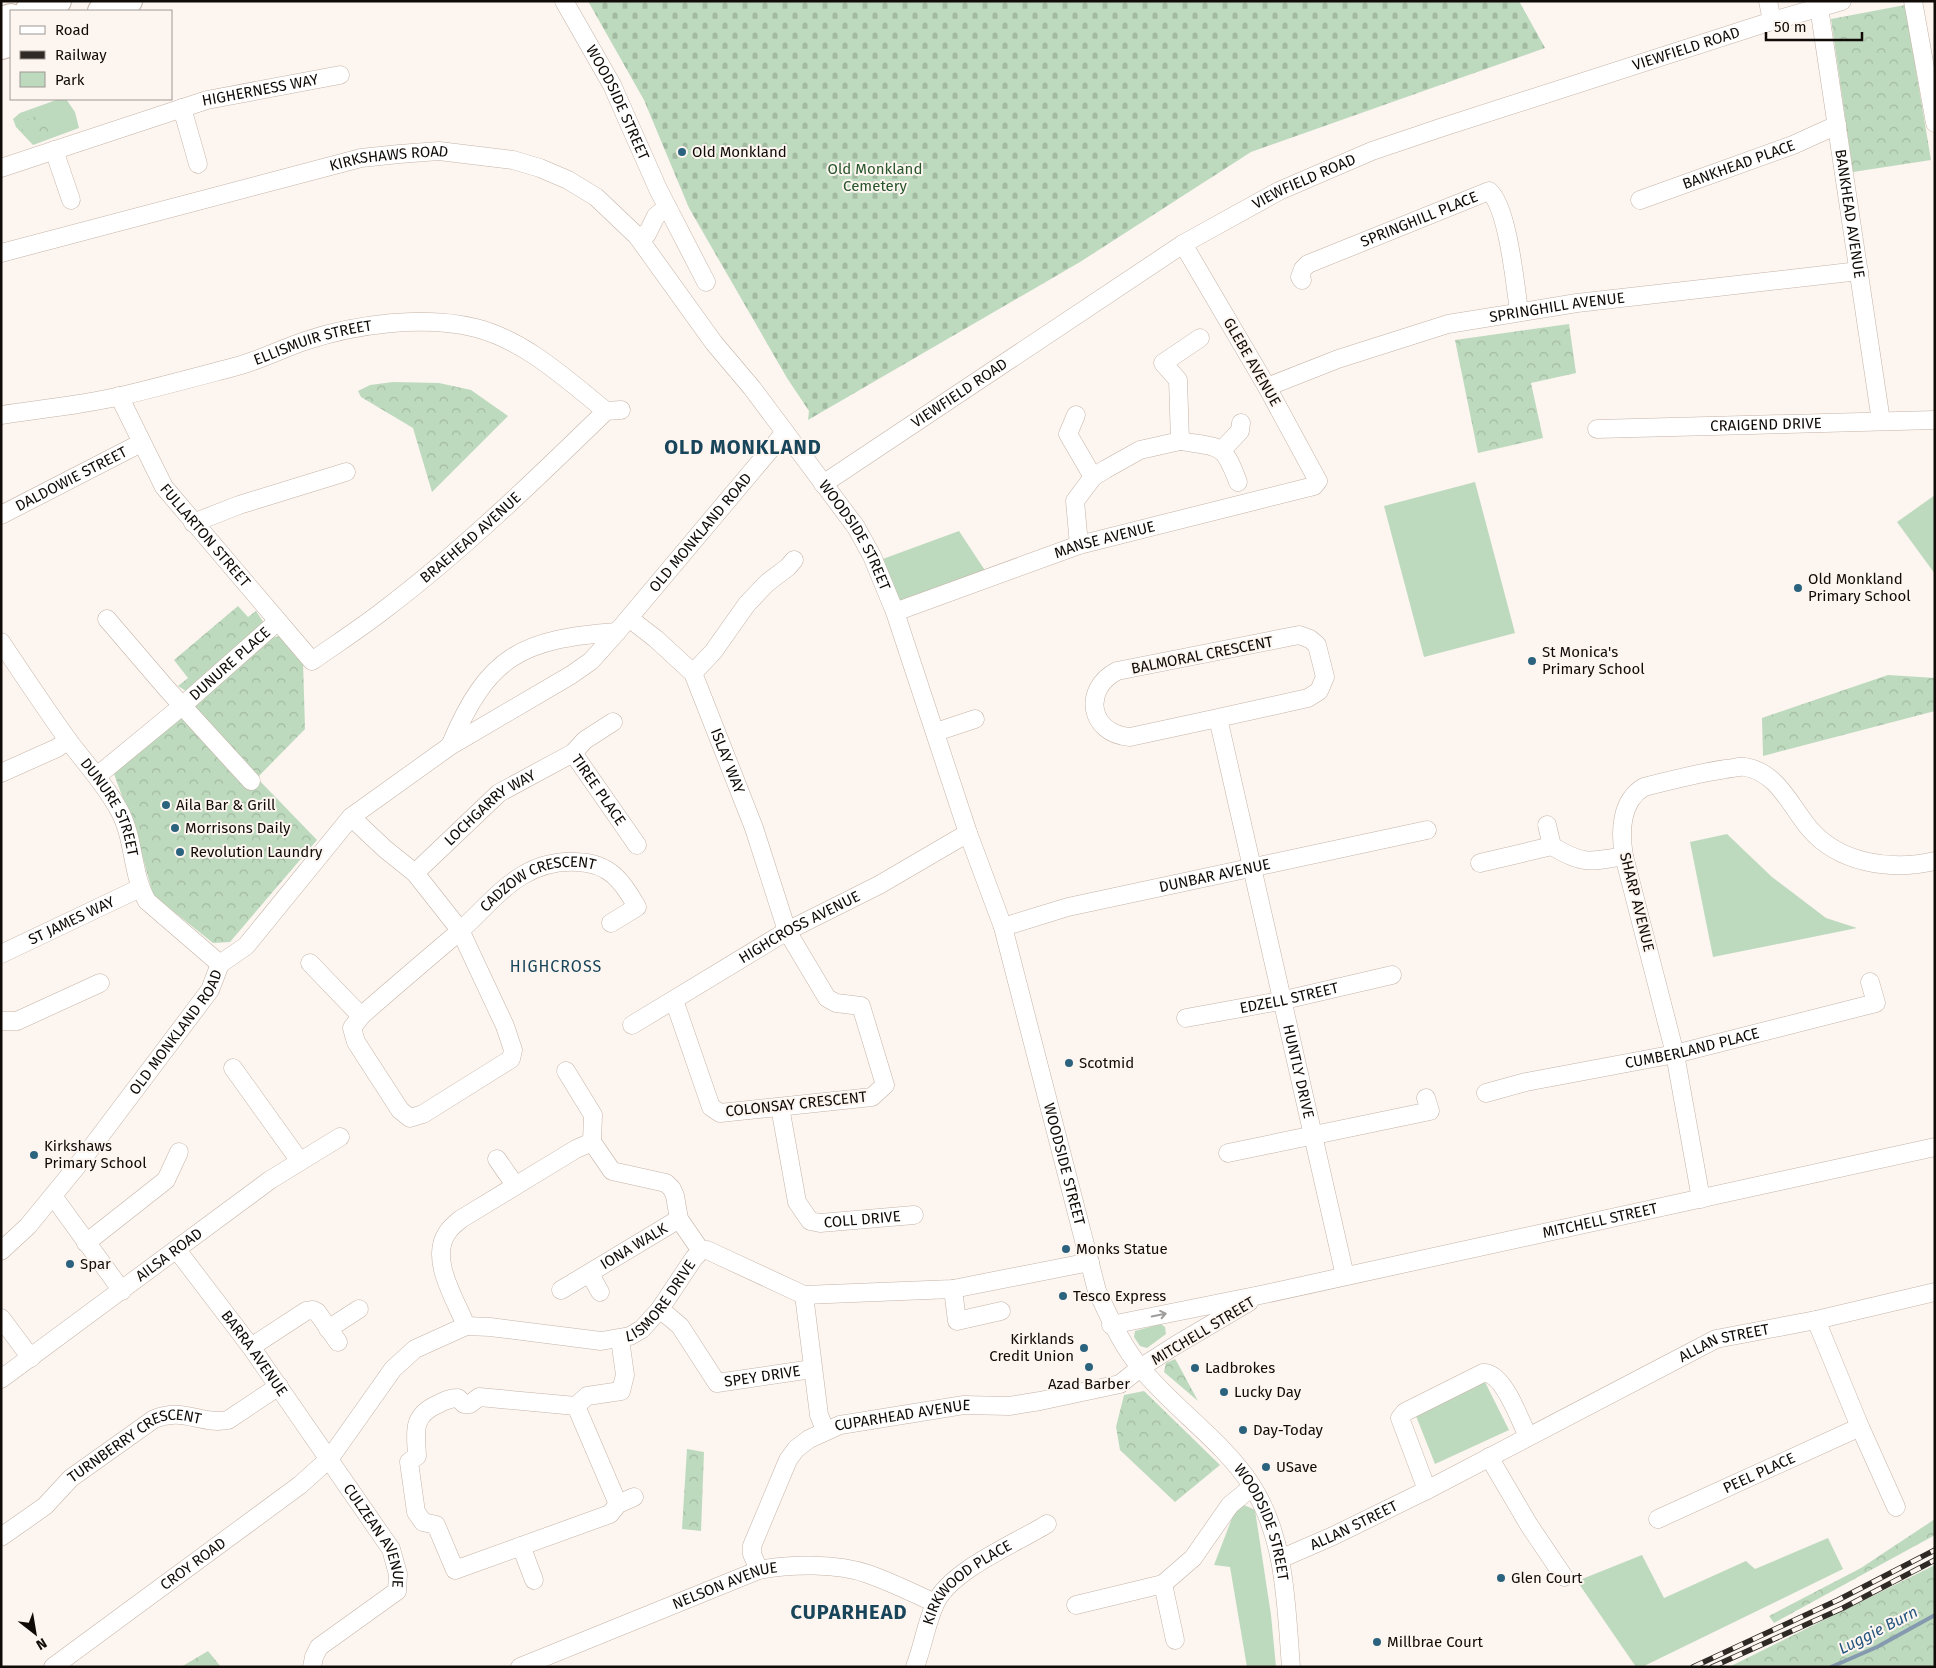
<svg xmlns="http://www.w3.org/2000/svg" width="1936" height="1668" viewBox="0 0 1936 1668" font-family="'Fira Sans',sans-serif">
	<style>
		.green { fill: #bedabe }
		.forest { fill: url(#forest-crowns) }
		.cemetery { fill: url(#cemetery-stones) }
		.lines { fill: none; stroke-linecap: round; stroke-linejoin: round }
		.stream { stroke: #859aaf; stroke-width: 4 }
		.minor-casing { stroke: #c5b3a6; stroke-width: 19 }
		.highway-casing { stroke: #c5b3a6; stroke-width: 28 }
		.minor { stroke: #fff; stroke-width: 18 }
		.highway { stroke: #fff; stroke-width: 26 }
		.rail-casing { stroke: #2f2a26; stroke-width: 5.5 }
		.rail { stroke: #fcf5f0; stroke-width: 4; stroke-dasharray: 11; stroke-linecap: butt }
		.oneway { stroke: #9f9d9c }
		.poi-dot { fill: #2b627d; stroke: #fcf5f0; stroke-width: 2 }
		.labels { text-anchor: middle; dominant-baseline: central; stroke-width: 4; stroke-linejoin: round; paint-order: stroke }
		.street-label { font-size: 15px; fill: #100b07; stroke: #fcf5f0 }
		.poi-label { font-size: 15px; fill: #100b07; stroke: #fcf5f0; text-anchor: start }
		.park-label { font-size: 15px; fill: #27562b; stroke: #fcf5f0 }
		.neighbourhood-label { font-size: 16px; letter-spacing: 1px; fill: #18455a; stroke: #fcf5f0 }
		.water-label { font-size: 16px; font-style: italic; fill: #26567f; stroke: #fcf5f0 }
		.district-label { font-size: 20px; font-weight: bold; letter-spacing: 1px; fill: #18455a; stroke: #fcf5f0 }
	</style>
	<defs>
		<pattern id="forest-crowns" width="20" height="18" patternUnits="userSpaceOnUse" patternTransform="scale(1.25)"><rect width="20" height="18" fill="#bedabe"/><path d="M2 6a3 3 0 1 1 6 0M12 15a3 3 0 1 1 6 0" fill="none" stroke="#a2baa2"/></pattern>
		<pattern id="cemetery-stones" width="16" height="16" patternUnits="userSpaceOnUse" patternTransform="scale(1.25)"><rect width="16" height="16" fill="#bedabe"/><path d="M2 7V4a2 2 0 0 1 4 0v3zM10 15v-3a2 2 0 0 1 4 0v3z" fill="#a2baa2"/></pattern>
	</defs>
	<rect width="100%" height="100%" fill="#fcf5f0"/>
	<path class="green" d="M59,99H66L75,112L79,128L33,145L16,127L13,119L20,113Z
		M1475,482L1515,633L1424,657L1384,506Z
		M1935,495V574L1897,522Z
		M959,531L988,575L897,606L880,560Z
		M1727,834L1772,877L1826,918L1857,928L1713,957L1690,842Z
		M1161,1324L1165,1327L1166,1334L1147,1348L1140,1346L1134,1337L1135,1331Z
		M1485,1382L1509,1430L1435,1464L1416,1416Z
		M1242,1504L1255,1510L1271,1615L1276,1667H1247L1230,1567L1214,1565L1234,1513Z
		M1828,1538L1843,1569L1642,1667H1636L1577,1581L1642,1555L1664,1598L1746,1561L1755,1569Z"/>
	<path class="forest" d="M1905,5L1931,160L1853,172L1831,19Z
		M38,113H45C52,119 55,124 50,132L38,135L32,130L23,133L20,121L32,118Z
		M1569,324L1576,373L1531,383L1543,438L1478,453L1455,340Z
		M393,382L439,383L471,390L508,416L432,492L413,428L361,397L358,391L370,385Z
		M238,606L248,617L256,611L264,623L186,691L178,686L188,678L174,660Z
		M281,636L303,661L305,729L257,778L317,840L230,942L213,943L153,895L139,843L114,774L267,638Z
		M1888,675L1935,678V711L1763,756L1762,718Z
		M1175,1359L1177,1362L1198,1401L1164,1372L1166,1363Z
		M1144,1391L1220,1465L1175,1502L1120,1450L1116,1427L1124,1395Z
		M687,1449L704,1452L701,1531L682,1529Z
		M1935,1519V1535L1774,1623L1769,1616L1861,1568Z
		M1935,1565V1667H1729Z
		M208,1651L221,1667H181Z"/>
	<path class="cemetery" d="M588,1H1519L1545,48L1251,152L1080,262L808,420L809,411L787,378L689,208L644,100Z"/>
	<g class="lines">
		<path class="stream" d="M1831,1667L1877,1647L1935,1615"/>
		<defs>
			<g id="minor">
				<path id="s1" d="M564,1L612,85L658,189L706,282"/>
				<path d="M1768,1L1772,21"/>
				<path d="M1913,1L1935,123"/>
				<path id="s2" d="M1819,7L1881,421"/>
				<path d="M182,108L198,164"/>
				<path d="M54,150L71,200"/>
				<path id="s3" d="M1,168L207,100L340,75"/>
				<path id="s4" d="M1640,200L1793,145L1837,125"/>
				<path d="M637,236L647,234L656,216L667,207"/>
				<path id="s5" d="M1,253L361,158L399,154L439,151L513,160L540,168L568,180L596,197L637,236L714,343L752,388L856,527L872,556L895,612L968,833L1003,927L1097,1291C1110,1318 1121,1344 1140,1367C1173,1408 1224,1442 1252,1486C1286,1539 1286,1606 1291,1667"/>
				<path id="s6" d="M1302,280L1300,277L1303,269L1308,264L1489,191C1508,207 1515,284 1519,311"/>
				<path id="s7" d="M1267,387L1338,359L1448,324L1577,303L1859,271"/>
				<path id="s8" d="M119,396L164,487L312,661C336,644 361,628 384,610C463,550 535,480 606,411L621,410"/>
				<path id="s9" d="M1,415C41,409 82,405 121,396C159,387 196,377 234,367C258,361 281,349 305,341C355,324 424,315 476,328C526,341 566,379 606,411"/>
				<path d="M1076,415L1068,434L1093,477"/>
				<path id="s10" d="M1597,429L1935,420"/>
				<path d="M1180,441C1221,448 1223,442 1238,482"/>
				<path d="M1222,450L1240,431L1241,423"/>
				<path id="s11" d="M823,484L1183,244L1279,191L1372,151L1440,128L1772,21L1842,1"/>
				<path id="s12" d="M1,515L141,443"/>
				<path d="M193,523L239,505L346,472"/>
				<path d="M1079,545L1075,501L1093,477L1106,469L1140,450L1180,441L1178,380L1163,363L1200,338"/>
				<path id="s13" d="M895,612L1079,545L1314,486L1318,481L1267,387L1183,244"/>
				<path id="s14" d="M629,618L656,639L693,673L754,828L787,931L827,998L836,1003L861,1006L885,1085L872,1097L720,1113L711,1107L674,1000"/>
				<path d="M107,619L167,689L251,781"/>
				<path id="s15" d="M1,642C23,675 45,708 68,740C85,763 105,784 119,810C135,839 131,873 147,901L220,964"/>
				<path d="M693,673L713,652L747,604L767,583L788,567L794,560"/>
				<path id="s16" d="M1218,718L1308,698L1319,691L1325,677L1317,645L1310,639L1299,635L1117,671C1082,689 1089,734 1130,737L1218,718L1345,1276"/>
				<path d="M936,732L975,719"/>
				<path d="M450,746C488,655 522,639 617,632"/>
				<path id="s17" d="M573,753L637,845"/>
				<path d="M1,773L57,748L68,740"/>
				<path id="s18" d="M97,776L182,706L278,621"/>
				<path d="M1547,825L1552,846"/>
				<path d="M1480,863L1552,846C1583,865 1590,862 1624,856"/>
				<path id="s19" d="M415,873L499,793L573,753L585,740L613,722"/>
				<path id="s20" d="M1003,927L1068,907L1427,830"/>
				<path id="s21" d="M1,954L140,888"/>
				<path d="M310,963L361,1016L352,1028L356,1042L400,1110L410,1118L423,1114L511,1059L513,1050L505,1026L460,930L415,873L385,849L351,817"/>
				<path id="s22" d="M361,1016C394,987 427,959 460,931C497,897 522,859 577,862C610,863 623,882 637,907L611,923"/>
				<path id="s23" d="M1186,1018L1280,1001L1392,975"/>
				<path d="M1,1021H17L100,983"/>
				<path id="s24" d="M632,1025L787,931L879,885L968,833"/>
				<path d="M233,1068L299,1160"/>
				<path d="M566,1071L593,1115L592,1142"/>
				<path id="s25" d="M1486,1093L1526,1082L1675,1054L1876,1003L1870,982"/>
				<path id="s26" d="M780,1107L797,1202L810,1221L820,1223L914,1215"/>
				<path d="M592,1142L612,1171L666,1183L672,1189L675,1196L679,1219L701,1251"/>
				<path d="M1228,1153L1430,1111L1426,1098"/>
				<path d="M497,1159L515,1185"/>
				<path d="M53,1196L122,1291"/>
				<path d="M1701,1199L1675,1054L1624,856C1620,833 1620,801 1644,787C1671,780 1698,773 1726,769C1731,769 1739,766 1745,767C1777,772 1790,805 1809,828C1839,864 1892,871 1935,861"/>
				<path d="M86,1243L166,1180L179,1152"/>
				<path id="s27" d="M177,1250L251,1347L391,1549L398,1574L397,1591L319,1647L314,1657L312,1667"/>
				<path id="s28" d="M1,1251L28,1226L82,1160L210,990L220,964L246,946L351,817L450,746L571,675L591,661L617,632L785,432"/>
				<path d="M590,1274L600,1292"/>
				<path d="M953,1289L957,1321L1001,1311"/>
				<path id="s29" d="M561,1290L679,1219"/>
				<path d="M804,1295L819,1415L825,1430"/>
				<path id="s30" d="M660,1309L680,1326L717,1383L812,1369"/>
				<path d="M1,1318L31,1358"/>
				<path id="s31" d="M1111,1325L1265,1294L1935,1147"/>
				<path d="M466,1326C456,1300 429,1260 447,1233C450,1228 456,1223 461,1219L576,1149L592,1142"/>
				<path d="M328,1329L359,1309"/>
				<path d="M620,1339L625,1375L621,1391L587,1396L576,1406L479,1397L470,1404H464L458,1398C449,1398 444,1401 436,1405C411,1417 416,1433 417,1456L409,1462L416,1512L423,1522L436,1525L455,1570L610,1514L618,1504L634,1497"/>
				<path d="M251,1347L306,1311L313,1310L317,1312L338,1342"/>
				<path id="s32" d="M1,1379L270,1180L340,1137"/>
				<path d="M576,1406L618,1504"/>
				<path d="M1860,1427L1896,1507"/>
				<path d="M1489,1457L1529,1525L1564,1577"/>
				<path d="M1427,1490L1400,1418L1405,1412L1483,1373C1503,1371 1520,1420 1528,1437"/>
				<path id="s33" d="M1658,1519L1860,1427L1816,1320"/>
				<path id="s34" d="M1,1537L45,1506L71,1478L154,1419C184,1407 200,1425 228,1420L279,1386"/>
				<path d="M521,1546L534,1580"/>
				<path id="s35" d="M1280,1559L1333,1536L1427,1490L1716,1339L1816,1320L1935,1292"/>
				<path id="s36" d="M759,1570L752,1554V1546L788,1460L796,1449L809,1439L840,1425L964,1405L1009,1406L1040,1401L1120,1384L1140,1368L1176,1345L1249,1302"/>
				<path d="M1163,1584L1175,1640"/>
				<path d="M1076,1605L1163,1584L1193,1558L1230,1505L1252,1487"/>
				<path id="s37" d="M53,1667L300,1485L330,1458L393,1369L415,1349L466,1326L490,1327L601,1341L630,1336L642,1329L660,1309L694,1258L701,1251L707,1250L804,1295L953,1289L1090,1262"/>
				<path id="s38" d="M520,1667L759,1570C791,1564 837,1563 868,1574C891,1582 913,1593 935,1603"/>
				<path id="s39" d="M915,1667C923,1646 926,1624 935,1604C950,1570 1017,1543 1047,1524"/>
			</g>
			<path id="highway" d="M28,11L58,1
				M101,11L129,1
				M1,20L11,17
				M1,46L11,43"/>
		</defs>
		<use href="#minor" class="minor-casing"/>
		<use href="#highway" class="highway-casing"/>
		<use href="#minor" class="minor"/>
		<use href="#highway" class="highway"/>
		<defs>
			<path id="rail" d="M1693,1667L1838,1600L1935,1550
				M1712,1667L1843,1608L1935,1560"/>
		</defs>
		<use href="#rail" class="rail-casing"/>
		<use href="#rail" class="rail"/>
	</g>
	<defs><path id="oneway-shaft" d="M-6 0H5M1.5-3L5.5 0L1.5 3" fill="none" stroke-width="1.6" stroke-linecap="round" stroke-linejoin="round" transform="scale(1.25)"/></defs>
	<use class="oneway" href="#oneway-shaft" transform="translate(1159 1315) rotate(-12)"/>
	<g class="poi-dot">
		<circle cx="682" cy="152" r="5"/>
		<circle cx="1798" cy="588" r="5"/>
		<circle cx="1532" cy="661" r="5"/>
		<circle cx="166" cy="805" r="5"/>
		<circle cx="175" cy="828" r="5"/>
		<circle cx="180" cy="852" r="5"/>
		<circle cx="1069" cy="1063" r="5"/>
		<circle cx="34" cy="1155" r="5"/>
		<circle cx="1066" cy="1249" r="5"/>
		<circle cx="70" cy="1264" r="5"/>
		<circle cx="1063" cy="1296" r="5"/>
		<circle cx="1084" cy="1348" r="5"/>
		<circle cx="1089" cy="1367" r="5"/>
		<circle cx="1195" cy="1368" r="5"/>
		<circle cx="1224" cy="1392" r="5"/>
		<circle cx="1243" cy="1430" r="5"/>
		<circle cx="1266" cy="1467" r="5"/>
		<circle cx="1501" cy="1578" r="5"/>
		<circle cx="1377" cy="1642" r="5"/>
	</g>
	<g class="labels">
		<g class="street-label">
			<text stroke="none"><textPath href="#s11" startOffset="974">VIEWFIELD ROAD</textPath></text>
			<text stroke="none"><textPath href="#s3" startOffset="271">HIGHERNESS WAY</textPath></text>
			<text stroke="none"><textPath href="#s1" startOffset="115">WOODSIDE STREET</textPath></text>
			<text stroke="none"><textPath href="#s5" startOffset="400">KIRKSHAWS ROAD</textPath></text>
			<text stroke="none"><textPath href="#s4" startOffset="105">BANKHEAD PLACE</textPath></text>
			<text stroke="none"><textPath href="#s11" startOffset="569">VIEWFIELD ROAD</textPath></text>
			<text stroke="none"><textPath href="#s2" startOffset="209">BANKHEAD AVENUE</textPath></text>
			<text stroke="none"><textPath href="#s6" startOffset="139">SPRINGHILL PLACE</textPath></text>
			<text stroke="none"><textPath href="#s7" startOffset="302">SPRINGHILL AVENUE</textPath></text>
			<text stroke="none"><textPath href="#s9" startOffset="321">ELLISMUIR STREET</textPath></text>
			<text transform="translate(1252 362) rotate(60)">GLEBE AVENUE</text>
			<text stroke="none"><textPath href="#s11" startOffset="164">VIEWFIELD ROAD</textPath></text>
			<text stroke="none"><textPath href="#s10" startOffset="169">CRAIGEND DRIVE</textPath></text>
			<text stroke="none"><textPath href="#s12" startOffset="79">DALDOWIE STREET</textPath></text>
			<text stroke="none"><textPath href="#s28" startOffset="1016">OLD MONKLAND ROAD</textPath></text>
			<text stroke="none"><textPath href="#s8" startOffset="165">FULLARTON STREET</textPath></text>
			<text stroke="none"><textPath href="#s5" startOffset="1044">WOODSIDE STREET</textPath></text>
			<text stroke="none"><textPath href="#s8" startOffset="531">BRAEHEAD AVENUE</textPath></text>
			<text stroke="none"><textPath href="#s13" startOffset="222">MANSE AVENUE</textPath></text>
			<text transform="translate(1202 655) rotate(-11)">BALMORAL CRESCENT</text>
			<text stroke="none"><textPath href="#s18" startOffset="174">DUNURE PLACE</textPath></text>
			<text stroke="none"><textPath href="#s14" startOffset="179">ISLAY WAY</textPath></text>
			<text stroke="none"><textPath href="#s17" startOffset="45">TIREE PLACE</textPath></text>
			<text stroke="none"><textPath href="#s15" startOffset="199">DUNURE STREET</textPath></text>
			<text stroke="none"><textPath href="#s19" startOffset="100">LOCHGARRY WAY</textPath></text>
			<text stroke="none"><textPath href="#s20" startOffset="218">DUNBAR AVENUE</textPath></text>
			<text stroke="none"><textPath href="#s22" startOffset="226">CADZOW CRESCENT</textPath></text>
			<text transform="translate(1637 902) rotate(76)">SHARP AVENUE</text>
			<text stroke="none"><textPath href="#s21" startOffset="78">ST JAMES WAY</textPath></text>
			<text stroke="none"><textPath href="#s24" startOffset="194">HIGHCROSS AVENUE</textPath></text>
			<text stroke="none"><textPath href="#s23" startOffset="105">EDZELL STREET</textPath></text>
			<text stroke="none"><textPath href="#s28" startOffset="281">OLD MONKLAND ROAD</textPath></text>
			<text stroke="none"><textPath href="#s25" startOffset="211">CUMBERLAND PLACE</textPath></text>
			<text stroke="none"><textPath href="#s16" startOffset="908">HUNTLY DRIVE</textPath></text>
			<text transform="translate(796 1104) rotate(-6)">COLONSAY CRESCENT</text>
			<text stroke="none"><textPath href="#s5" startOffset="1709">WOODSIDE STREET</textPath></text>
			<text stroke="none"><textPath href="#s26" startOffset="172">COLL DRIVE</textPath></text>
			<text stroke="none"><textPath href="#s31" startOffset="500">MITCHELL STREET</textPath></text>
			<text stroke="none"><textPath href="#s29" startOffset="85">IONA WALK</textPath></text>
			<text stroke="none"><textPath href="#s32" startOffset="209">AILSA ROAD</textPath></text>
			<text stroke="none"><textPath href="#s37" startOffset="754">LISMORE DRIVE</textPath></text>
			<text transform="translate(1203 1331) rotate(-31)">MITCHELL STREET</text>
			<text stroke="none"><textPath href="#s35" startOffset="495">ALLAN STREET</textPath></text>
			<text stroke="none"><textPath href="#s27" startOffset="129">BARRA AVENUE</textPath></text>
			<text stroke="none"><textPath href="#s30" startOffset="140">SPEY DRIVE</textPath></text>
			<text stroke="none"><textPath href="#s36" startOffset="246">CUPARHEAD AVENUE</textPath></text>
			<text stroke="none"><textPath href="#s34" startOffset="166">TURNBERRY CRESCENT</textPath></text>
			<text stroke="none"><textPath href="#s33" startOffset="111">PEEL PLACE</textPath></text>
			<text stroke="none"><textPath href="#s5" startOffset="2129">WOODSIDE STREET</textPath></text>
			<text stroke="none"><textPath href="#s35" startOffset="81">ALLAN STREET</textPath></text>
			<text stroke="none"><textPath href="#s27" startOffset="349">CULZEAN AVENUE</textPath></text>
			<text stroke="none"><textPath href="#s37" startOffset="174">CROY ROAD</textPath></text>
			<text stroke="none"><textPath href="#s38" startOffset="221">NELSON AVENUE</textPath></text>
			<text stroke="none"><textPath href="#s39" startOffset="104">KIRKWOOD PLACE</textPath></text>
		</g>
		<g class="poi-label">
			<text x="692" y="152">Old Monkland</text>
			<text x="1808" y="579">Old Monkland<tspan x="1808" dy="17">Primary School</tspan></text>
			<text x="1542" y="652">St Monica's<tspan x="1542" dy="17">Primary School</tspan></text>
			<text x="176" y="805">Aila Bar &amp; Grill</text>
			<text x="185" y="828">Morrisons Daily</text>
			<text x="190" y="852">Revolution Laundry</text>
			<text x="1079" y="1063">Scotmid</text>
			<text x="44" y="1146">Kirkshaws<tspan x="44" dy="17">Primary School</tspan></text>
			<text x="1076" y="1249">Monks Statue</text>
			<text x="80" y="1264">Spar</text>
			<text x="1073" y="1296">Tesco Express</text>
			<text x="1074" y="1339" text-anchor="end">Kirklands<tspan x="1074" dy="17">Credit Union</tspan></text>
			<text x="1205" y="1368">Ladbrokes</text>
			<text x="1089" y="1384" text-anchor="middle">Azad Barber</text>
			<text x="1234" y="1392">Lucky Day</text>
			<text x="1253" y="1430">Day-Today</text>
			<text x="1276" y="1467">USave</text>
			<text x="1511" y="1578">Glen Court</text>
			<text x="1387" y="1642">Millbrae Court</text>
		</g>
		<g class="park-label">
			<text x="875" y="169">Old Monkland<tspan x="875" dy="17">Cemetery</tspan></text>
		</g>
		<g class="neighbourhood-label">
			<text x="556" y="966">HIGHCROSS</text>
		</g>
		<g class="water-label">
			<text transform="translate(1878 1630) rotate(-27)">Luggie Burn</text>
		</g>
		<g class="district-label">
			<text x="743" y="447">OLD MONKLAND</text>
			<text x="849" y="1612">CUPARHEAD</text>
		</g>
	</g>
	<rect width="1936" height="1668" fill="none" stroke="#100b07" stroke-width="5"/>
	<rect x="10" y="10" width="162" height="90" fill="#fcf5f0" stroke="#9e9793"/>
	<rect x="20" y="26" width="25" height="8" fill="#ffffff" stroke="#9e9793"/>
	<text x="55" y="35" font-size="15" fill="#100b07">Road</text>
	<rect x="20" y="51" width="25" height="8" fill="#2f2a26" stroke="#9e9793"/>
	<text x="55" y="60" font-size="15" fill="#100b07">Railway</text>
	<rect x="20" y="72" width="25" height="15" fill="#bedabe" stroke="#9e9793"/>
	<text x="55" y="85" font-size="15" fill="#100b07">Park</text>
	<g transform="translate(35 1633) rotate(149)" stroke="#fcf5f0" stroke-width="4" paint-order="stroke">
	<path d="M0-4L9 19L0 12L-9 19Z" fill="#100b07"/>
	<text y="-8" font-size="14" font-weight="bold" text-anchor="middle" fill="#100b07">N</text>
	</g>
	<path d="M1766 32v8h96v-8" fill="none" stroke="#100b07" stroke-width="2.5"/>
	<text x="1774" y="32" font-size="15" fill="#100b07" stroke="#fcf5f0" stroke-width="4" paint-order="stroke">50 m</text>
</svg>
